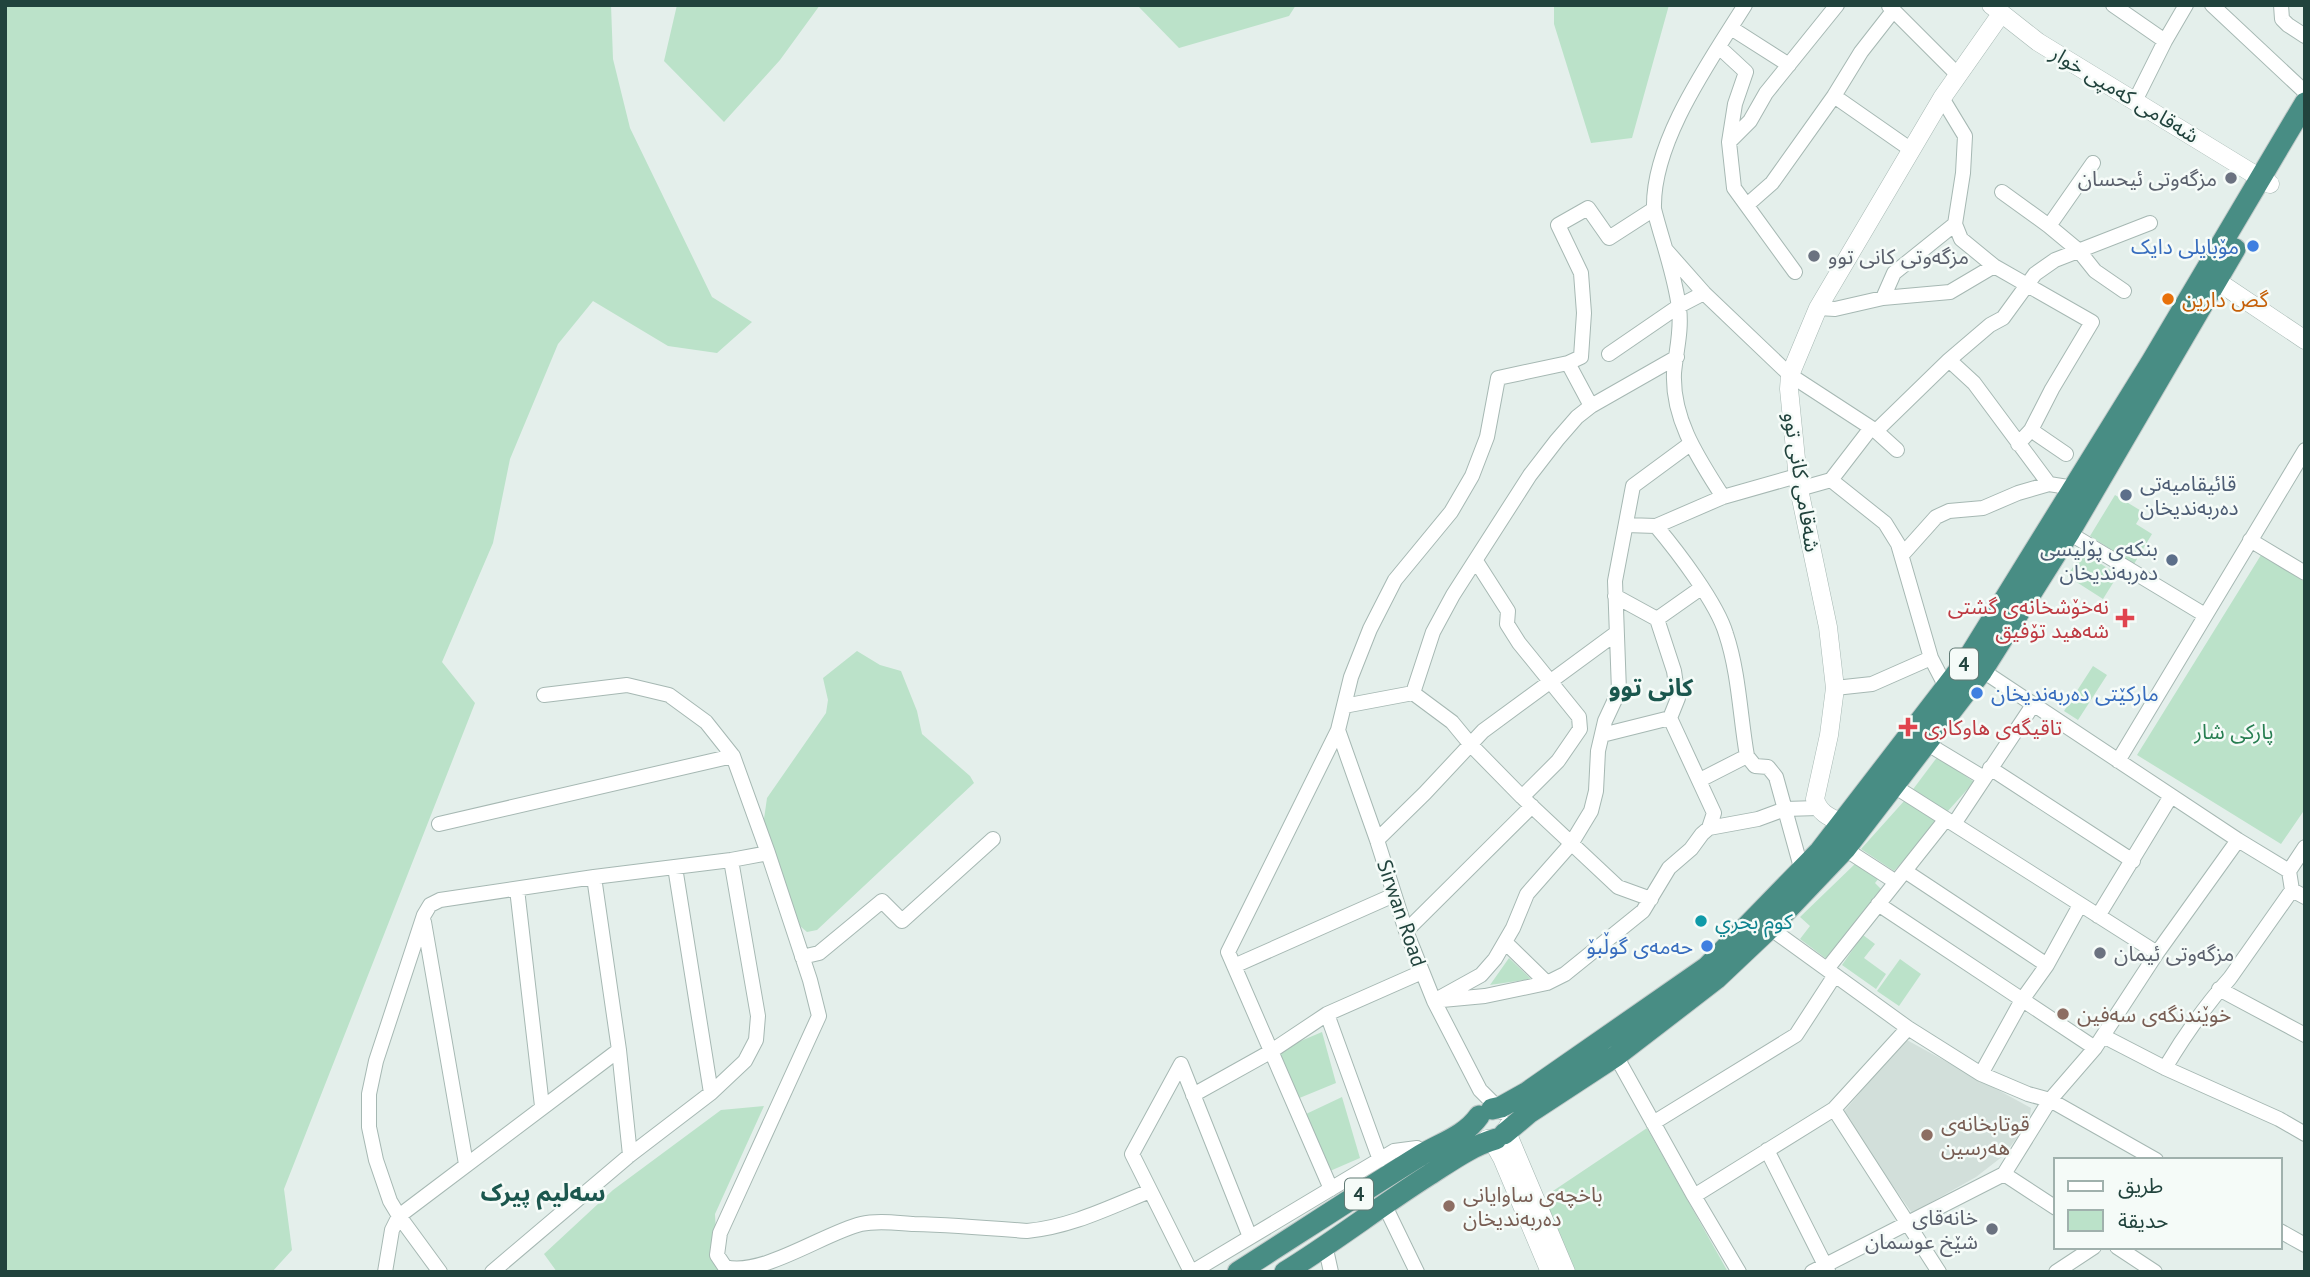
<svg xmlns="http://www.w3.org/2000/svg" width="2310" height="1277" viewBox="0 0 2310 1277" font-family="'PT Sans','Noto Sans Arabic',sans-serif">
	<style>
		.built { fill: #d2dfda }
		.green { fill: #bbe2c9 }
		.lines { fill: none; stroke-linecap: round; stroke-linejoin: round }
		.minor-casing { stroke: #a6b8b3; stroke-width: 16 }
		.tertiary-casing { stroke: #a6b8b3; stroke-width: 19 }
		.trunk-casing { stroke: #c1cac9; stroke-width: 23 }
		.minor { stroke: #fff; stroke-width: 14 }
		.tertiary { stroke: #fff; stroke-width: 18 }
		.trunk { stroke: #488d84; stroke-width: 21 }
		.worship-dot { fill: #6b7280; stroke: #f5fbf8; stroke-width: 2.5 }
		.shop-dot { fill: #3f7fe0; stroke: #f5fbf8; stroke-width: 2.5 }
		.food-dot { fill: #e8710a; stroke: #f5fbf8; stroke-width: 2.5 }
		.service-dot { fill: #5c6f8a; stroke: #f5fbf8; stroke-width: 2.5 }
		.health-dot { fill: #e0444e; stroke: #f5fbf8; stroke-width: 2.5 }
		.culture-dot { fill: #0f9aa8; stroke: #f5fbf8; stroke-width: 2.5 }
		.education-dot { fill: #8d6e63; stroke: #f5fbf8; stroke-width: 2.5 }
		.labels { text-anchor: middle; dominant-baseline: central; stroke-width: 5; stroke-linejoin: round; paint-order: stroke }
		.shield { fill: #f5fbf8; stroke: #617a75; stroke-width: 2 }
		.shield-label { font-size: 19px; font-weight: bold; fill: #21433d }
		.street-label { font-size: 21px; fill: #21433d; stroke: #f5fbf8 }
		.worship-label { font-size: 21px; fill: #5b616d; stroke: #f5fbf8; text-anchor: end }
		.shop-label { font-size: 21px; fill: #366cbe; stroke: #f5fbf8; text-anchor: end }
		.food-label { font-size: 21px; fill: #c56008; stroke: #f5fbf8; text-anchor: start }
		.service-label { font-size: 21px; fill: #4e5e75; stroke: #f5fbf8; text-anchor: start }
		.health-label { font-size: 21px; fill: #be3a42; stroke: #f5fbf8; text-anchor: end }
		.park-label { font-size: 21px; fill: #277e51; stroke: #f5fbf8 }
		.culture-label { font-size: 21px; fill: #0d838f; stroke: #f5fbf8; text-anchor: start }
		.education-label { font-size: 21px; fill: #785e54; stroke: #f5fbf8; text-anchor: start }
		.quarter-label { font-size: 24px; font-weight: bold; fill: #1b574e; stroke: #f5fbf8 }
	</style>
	<rect width="100%" height="100%" fill="#e4efeb"/>
	<path class="built" d="M1905,1039L2031,1108L2029,1122L2003,1156L1976,1177L1912,1213L1842,1114Z"/>
	<path class="green" d="M5,5H611L613,59L630,128L712,297L752,322L717,353L668,346L593,301L558,344L510,459L493,543L442,662L475,703L284,1189L292,1250L272,1272H5Z
		M677,5H820L780,60L724,122L664,61Z
		M1137,5H1296L1289,16L1179,48Z
		M1554,5H1669L1632,138L1591,143L1554,24Z
		M2115,495L2143,512L2136,524L2152,534L2134,564L2090,536Z
		M2083,552L2118,575L2103,599L2067,576Z
		M2261,555L2305,582V809L2281,844L2137,755Z
		M857,651L880,665L901,671L917,711L922,734L970,776L974,783L817,930L807,932L800,926L763,826L767,798L826,713L828,700L823,678Z
		M2093,666L2107,675L2078,720L2064,711Z
		M1938,756L1974,782L1894,871L1861,849L1905,800Z
		M1857,862L1879,878L1875,883L1882,890L1828,960L1800,939L1810,926L1800,917Z
		M1863,935L1875,944L1864,958L1886,974L1876,989L1842,965Z
		M1509,958L1531,979L1490,985Z
		M1900,959L1921,974L1899,1006L1877,991Z
		M1322,1032L1336,1083L1297,1099L1277,1051Z
		M1342,1097L1360,1158L1330,1171L1306,1114Z
		M764,1106L715,1214L718,1272H557L544,1254L613,1190L721,1110Z
		M1647,1128L1728,1272H1573L1541,1199Z"/>
	<g class="lines">
		<defs>
			<path id="minor" d="M2113,5L2165,41
				M2212,5L2305,92
				M2281,5L2282,19L2288,25L2305,36
				M1889,6L1957,74
				M1731,28L1789,65
				M1719,47L1746,72L1735,104L1729,142L1734,188L1795,272
				M1834,96L1910,149
				M1942,98L1965,136L1963,173L1955,224L1961,239L1994,266L2092,322L2052,389L2031,430L2018,444
				M2135,101L2165,41L2186,5
				M1729,142L1750,121L1766,93L1837,5
				M2002,192L2049,226L2079,251L2095,271L2124,291
				M1747,205L1772,183L1834,96L1861,52L1893,11
				M2049,226L2093,163
				M1666,250L1704,293L1790,375L1876,431L1897,450
				M1883,298L1894,273L1955,224
				M1818,308L1835,309L1883,298L1950,292L1994,266
				M1609,354L1679,306L1704,293
				M1949,360L1974,383L2049,484
				M1568,363L1591,406
				M2031,430L2066,454
				M1876,431L1949,360L1990,325L2003,318L2035,274L2055,260L2150,223
				M1831,480L1885,523L1898,544L1931,658L1946,687
				M1799,489L1831,480L1871,428
				M1723,497C1699,459 1672,420 1674,373C1676,351 1682,330 1679,308C1675,275 1662,241 1654,209C1652,142 1710,61 1745,5
				M1626,525L1656,526L1723,497L1797,476
				M1656,526C1677,551 1717,603 1726,634C1739,673 1740,716 1747,756L1755,766L1768,767L1776,777L1802,871
				M2069,533L2205,615
				M2250,540L2305,573
				M1902,555L1936,517L1949,511L1983,508L2018,493L2049,484L2074,488
				M1476,561L1508,611L1507,624L1519,643L1579,717L1580,729L1558,761L1522,797
				M1615,596L1657,619L1674,671L1678,698L1670,718L1714,813L1709,828
				M1657,619L1701,588
				M1977,667L2238,840L2289,871L2292,890L2305,897
				M1835,688L1872,684L1931,658
				M1413,693L1452,722L1471,745L1522,797L1618,887L1651,899
				M544,695L627,685L669,695L706,722L733,756L768,853L810,980L819,1016L720,1233L717,1255L725,1267C762,1277 824,1233 861,1224C878,1220 897,1223 914,1224C952,1225 990,1228 1027,1231C1071,1227 1110,1207 1150,1191
				M1344,706L1413,693L1433,632L1453,595L1530,475L1557,440L1577,417L1591,406L1677,357
				M1338,730L1377,840L1406,931L1434,1001L1480,1090L1502,1112
				M1602,735L1670,718
				M1926,743L1984,778
				M2118,761L2305,450
				M1990,768L2133,861
				M1700,780L1747,756
				M1894,786L2157,953
				M439,824L733,756
				M1954,824L2033,705
				M1377,840L1425,793L1483,731L1615,634
				M1845,849L1896,882
				M675,867L711,1093
				M1905,871L2047,965
				M2289,871L2305,847
				M594,877L619,1050L630,1155
				M517,889L542,1106
				M1878,904L2095,1048
				M2098,916L2171,796
				M424,922L466,1164
				M1770,928L1908,1028L1981,1074L2028,1094L2050,1100L2156,1160
				M1406,931L1532,806
				M1505,942L1547,983
				M802,957L819,953L882,901L902,921L993,839
				M1234,966L1394,895
				M1827,969L1946,819
				M2219,989L2305,1035
				M1442,1000L1485,996L1547,983L1565,974L1643,911L1669,868L1691,849L1702,834L1709,828L1758,819L1785,809L1818,808
				M1434,1001L1481,975L1495,959L1513,928L1527,894L1571,844L1591,811L1596,791L1598,751L1605,721L1619,691L1615,581L1633,486L1690,444
				M1327,1014L1380,1160
				M2103,1036L2165,1068L2279,1119L2305,1134
				M1616,1056L1694,1196L1739,1272
				M1181,1064L1132,1154L1191,1272
				M1181,1064L1250,1237
				M2165,1068C2184,1036 2205,1006 2230,978L2292,890
				M1981,1074L2022,1000L2047,965L2080,905
				M1193,1095L1270,1052L1327,1014L1422,972
				M1834,1109L1939,1272
				M1653,1123L1796,1035L1835,975
				M1767,1150L1828,1271
				M2004,1174L2056,1208
				M1331,1189L1228,952L1338,730L1351,677L1370,629L1395,580L1451,512L1472,476L1487,437L1498,378L1568,363L1581,357L1584,313L1581,273L1558,225L1588,208L1609,238L1654,209
				M1694,1196L1834,1109L1908,1028
				M1384,1204L1417,1272
				M2280,1231L2305,1245
				M1325,1245L1331,1272
				M2117,1247L2155,1272
				M385,1272L392,1230L399,1216L619,1050
				M440,1272L399,1216L390,1201L376,1160L369,1127V1094L376,1061L424,915L430,905L440,900L594,877L731,860L768,853
				M492,1272L630,1155L711,1093L745,1061L756,1040L758,1016L731,860
				M1192,1272L1394,1151L1417,1148L1424,1153
				M1812,1272L2004,1174L2050,1100L2095,1048L2157,953L2238,840
				M2056,1272L2094,1247"/>
			<path id="tertiary" d="M1991,5L2038,42L2270,184
				M2217,281L2305,340
				M1842,823C1829,817 1819,813 1815,799L1829,735L1835,688L1828,627L1799,489L1789,389L1790,375L1818,308L1942,98L2001,14
				M1508,1126L1509,1137L1566,1272
				M1487,1139L1494,1144L1502,1158L1550,1272"/>
			<path id="trunk" d="M1492,1109L1501,1107L1526,1093L1707,967L1820,851L1967,660L2152,361L2305,103
				M1504,1134L1529,1113L1616,1056L1716,979L1770,928L1845,849L1982,671L2069,533L2235,249
				M1238,1272C1299,1233 1360,1193 1421,1155C1441,1143 1465,1136 1479,1116
				M1285,1272C1334,1242 1380,1206 1429,1175C1451,1161 1471,1146 1496,1139"/>
		</defs>
		<use href="#minor" class="minor-casing"/>
		<use href="#tertiary" class="tertiary-casing"/>
		<use href="#trunk" class="trunk-casing"/>
		<use href="#minor" class="minor"/>
		<use href="#tertiary" class="tertiary"/>
		<use href="#trunk" class="trunk"/>
	</g>
	<g class="worship-dot">
		<circle cx="2231" cy="178" r="7"/>
		<circle cx="1814" cy="256" r="7"/>
		<circle cx="2100" cy="953" r="7"/>
		<circle cx="1992" cy="1229" r="7"/>
	</g>
	<g class="shop-dot">
		<circle cx="2253" cy="246" r="7"/>
		<circle cx="1977" cy="693" r="7"/>
		<circle cx="1707" cy="946" r="7"/>
	</g>
	<circle class="food-dot" cx="2168" cy="299" r="7"/>
	<g class="service-dot">
		<circle cx="2126" cy="495" r="7"/>
		<circle cx="2172" cy="560" r="7"/>
	</g>
	<g class="health-dot">
		<path d="M2121.5 607.5h7v7h7v7h-7v7h-7v-7h-7v-7h7z"/>
		<path d="M1904.5 716.5h7v7h7v7h-7v7h-7v-7h-7v-7h7z"/>
	</g>
	<circle class="culture-dot" cx="1701" cy="921" r="7"/>
	<g class="education-dot">
		<circle cx="2063" cy="1014" r="7"/>
		<circle cx="1927" cy="1135" r="7"/>
		<circle cx="1449" cy="1206" r="7"/>
	</g>
	<g class="labels">
		<g class="shield">
			<rect x="1950" y="648.5" width="28" height="31" rx="5"/>
			<rect x="1345" y="1178.5" width="28" height="31" rx="5"/>
		</g>
		<g class="shield-label">
			<text x="1964" y="664">4</text>
			<text x="1359" y="1194">4</text>
		</g>
		<g class="street-label">
			<text transform="translate(2125 94) rotate(31)">شەقامی کەمپی خوار</text>
			<text transform="translate(1802 482) rotate(81)">شەقامی کانی توو</text>
			<text transform="translate(1402 913) rotate(71)">Sirwan Road</text>
		</g>
		<g class="worship-label">
			<text x="2217" y="178">مزگەوتی ئیحسان</text>
			<text x="1828" y="256" text-anchor="start">مزگەوتی کانی توو</text>
			<text x="2114" y="953" text-anchor="start">مزگەوتی ئیمان</text>
			<text x="1978" y="1217">خانەقای<tspan x="1978" dy="24">شێخ عوسمان</tspan></text>
		</g>
		<g class="shop-label">
			<text x="2239" y="246">مۆبایلی دایک</text>
			<text x="1991" y="693" text-anchor="start">مارکێتی دەربەندیخان</text>
			<text x="1693" y="946">حەمەی گوڵبۆ</text>
		</g>
		<g class="food-label">
			<text x="2182" y="299">گص دارین</text>
		</g>
		<g class="service-label">
			<text x="2140" y="483">قائیقامیەتی<tspan x="2140" dy="24">دەربەندیخان</tspan></text>
			<text x="2158" y="548" text-anchor="end">بنکەی پۆلیسی<tspan x="2158" dy="24">دەربەندیخان</tspan></text>
		</g>
		<g class="health-label">
			<text x="2109" y="606">نەخۆشخانەی گشتی<tspan x="2109" dy="24">شەهید تۆفیق</tspan></text>
			<text x="1924" y="727" text-anchor="start">تاقیگەی هاوکاری</text>
		</g>
		<g class="park-label">
			<text x="2234" y="731">پاركى شار</text>
		</g>
		<g class="culture-label">
			<text x="1715" y="921">کوم بحري</text>
		</g>
		<g class="education-label">
			<text x="2077" y="1014">خوێندنگەی سەفین</text>
			<text x="1941" y="1123">قوتابخانەی<tspan x="1941" dy="24">هەرسین</tspan></text>
			<text x="1463" y="1194">باخچەی ساوایانی<tspan x="1463" dy="24">دەربەندیخان</tspan></text>
		</g>
		<g class="quarter-label">
			<text x="1651" y="687">کانی توو</text>
			<text x="543" y="1192">سەلیم پیرک</text>
		</g>
	</g>
	<rect width="2310" height="1277" fill="none" stroke="#21433d" stroke-width="14"/>
	<rect x="2054" y="1158" width="228" height="91" fill="#f5fbf8" stroke="#a0b1ad" stroke-width="2"/>
	<rect x="2068" y="1181" width="35" height="10" fill="#ffffff" stroke="#a0b1ad" stroke-width="2"/>
	<text x="2118" y="1193" font-size="21" fill="#21433d">طريق</text>
	<rect x="2068" y="1210" width="35" height="21" fill="#bbe2c9" stroke="#a0b1ad" stroke-width="2"/>
	<text x="2118" y="1228" font-size="21" fill="#21433d">حديقة</text>
</svg>
